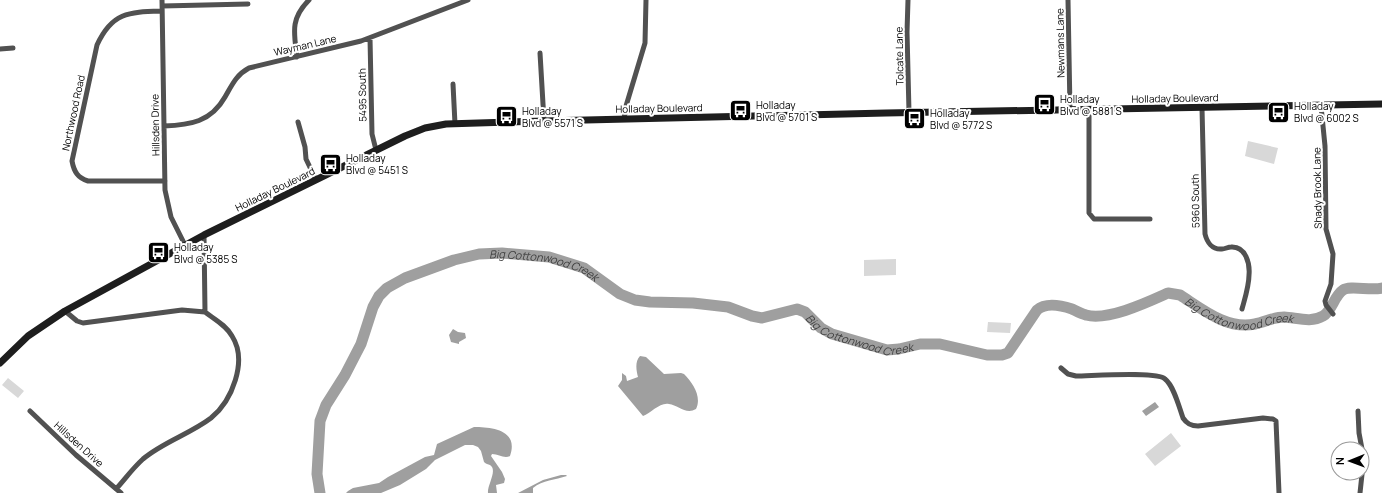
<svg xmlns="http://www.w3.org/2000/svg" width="1382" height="493" viewBox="0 0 1382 493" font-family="Manrope,sans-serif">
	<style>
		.green { fill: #d8d8d8 }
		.water { fill: #9f9f9f }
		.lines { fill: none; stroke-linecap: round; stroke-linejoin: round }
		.river { stroke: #9f9f9f; stroke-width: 11 }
		.street { stroke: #515151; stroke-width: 5 }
		.secondary { stroke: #1e1e1e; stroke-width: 7 }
		.labels { text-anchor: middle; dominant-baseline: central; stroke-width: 4; stroke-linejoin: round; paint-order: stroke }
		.street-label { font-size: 10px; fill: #000; stroke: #fff }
		.poi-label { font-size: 10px; fill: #000; stroke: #fff; text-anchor: start }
		.water-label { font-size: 11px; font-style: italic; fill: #404040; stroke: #fff }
	</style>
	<rect width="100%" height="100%" fill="#fff"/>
	<path class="green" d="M1248,141L1278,148L1274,164L1245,156Z
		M896,259V275L864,276V260Z
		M988,322L1011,323L1010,333L987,332Z
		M8,378L24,391L18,398L2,385Z
		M1171,433L1181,446L1155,466L1145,454Z"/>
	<path class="water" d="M453,329L458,332L465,333L466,338L459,342V344L451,342L449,335Z
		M640,356L646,357L664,374L681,373L684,374C693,383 702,397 696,409C686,415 678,405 669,404C660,402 651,413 643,416L618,386L622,380V373L626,376L627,381L638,377C636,370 635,361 640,356Z
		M1155,402L1159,407L1146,416L1142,411Z
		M474,427C492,427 519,430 510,456C504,459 499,454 492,454L491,456L502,472L505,479L504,483L496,485L497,493H488C487,485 498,470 490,465C488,464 486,464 484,462L481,451L478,447L473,445H465L435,460L426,469L400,485L381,493H346L348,491L353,488L379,483L388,477L425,457L434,455L437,444Z
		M561,475H566L567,476C555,480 543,480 533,488V493H518L543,480Z"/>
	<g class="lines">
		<path class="river" id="s1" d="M320,493L317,474L320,421L326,405L345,375L361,344L373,307L379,296L387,288L405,278L454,260L479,254L502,253L549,257L584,268L620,294L635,300L650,302L693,303L728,307L752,316L762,318L797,309L805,312L821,328L832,334L887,350L899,349L920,344H940L987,355H1002L1008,353L1037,310C1046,302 1060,305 1072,309C1076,311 1081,314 1086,315C1108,321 1148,302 1168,293L1180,295C1202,309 1227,330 1255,324C1265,322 1274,317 1284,317C1298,318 1311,323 1323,316C1332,311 1334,296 1343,290C1350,285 1371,291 1382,288"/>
		<path class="street" d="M162,0L165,190L171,217L185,245
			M908,0L907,32L909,112
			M1068,0L1070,110
			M162,6L248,4
			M162,11C129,12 112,12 97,45L72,161C74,172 78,178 88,181H165
			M370,38L372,134L376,150
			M0,49L13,48
			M540,53L544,121
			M297,57C294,33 290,19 309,0
			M453,84L455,124
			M1321,106L1325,146L1326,229L1333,254L1331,284L1325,301L1326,305L1333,314
			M1202,108L1205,234C1207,242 1212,250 1222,249C1225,249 1228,247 1231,247C1246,246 1250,264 1249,275C1249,286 1245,298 1242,309
			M1089,110V213L1094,219H1150
			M624,119L626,106L645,43L646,0
			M298,122L305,147L306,159L316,180
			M164,126C190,125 211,122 225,97C232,85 236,75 249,68L361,41L468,0
			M65,311L77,321L83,323L182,310L205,312
			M1061,368L1068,374L1076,376C1091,376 1157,371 1165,379C1174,386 1179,407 1183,418C1187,424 1191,426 1198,426L1263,418L1273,419L1276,421L1279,493
			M30,411L76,455L121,493
			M1358,411L1359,433L1362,449
			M116,489C125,479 133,468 143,459C163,442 190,434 211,418C232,401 248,361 232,336C226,325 214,319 205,312L204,235
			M1360,493L1363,465L1362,451"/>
		<path class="secondary" d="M0,363L28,336L65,311L204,235L405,136L425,128L446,124L544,121L886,113L1382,104"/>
	</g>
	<defs>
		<symbol id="bus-square" viewBox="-11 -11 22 22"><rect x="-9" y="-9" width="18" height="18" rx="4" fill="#000" stroke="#fff"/><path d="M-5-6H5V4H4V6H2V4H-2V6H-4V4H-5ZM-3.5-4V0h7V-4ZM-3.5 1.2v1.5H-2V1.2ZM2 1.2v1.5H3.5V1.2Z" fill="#fff"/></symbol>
	</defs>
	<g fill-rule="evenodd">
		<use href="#bus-square" x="1032" y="92" width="25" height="25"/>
		<use href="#bus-square" x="728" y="98" width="25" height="25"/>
		<use href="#bus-square" x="1266" y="100" width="25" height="25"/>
		<use href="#bus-square" x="494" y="104" width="25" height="25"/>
		<use href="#bus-square" x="902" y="106" width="25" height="25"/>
		<use href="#bus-square" x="318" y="152" width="25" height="25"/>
		<use href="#bus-square" x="146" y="240" width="25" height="25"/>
	</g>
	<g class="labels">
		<g class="street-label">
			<text transform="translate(1060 43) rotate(-91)">Newmans Lane</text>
			<text transform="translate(305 45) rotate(-13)">Wayman Lane</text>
			<text transform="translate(899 56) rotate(-91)">Tolcate Lane</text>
			<text transform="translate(362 95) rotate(-91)">5495 South</text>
			<text transform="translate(1175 98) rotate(-1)">Holladay Boulevard</text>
			<text transform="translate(659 108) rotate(-1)">Holladay Boulevard</text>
			<text transform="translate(73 113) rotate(-78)">Northwood Road</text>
			<text transform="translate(155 125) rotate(-91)">Hillsden Drive</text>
			<text transform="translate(1317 188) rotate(-91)">Shady Brook Lane</text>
			<text transform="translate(275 189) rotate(-26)">Holladay Boulevard</text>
			<text transform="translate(1195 201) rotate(-91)">5960 South</text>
			<text transform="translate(79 444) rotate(42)">Hillsden Drive</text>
		</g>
		<g class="poi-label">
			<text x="1060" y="99">Holladay<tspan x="1060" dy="12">Blvd @ 5881 S</tspan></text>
			<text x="756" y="105">Holladay<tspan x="756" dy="12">Blvd @ 5701 S</tspan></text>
			<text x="1294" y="106">Holladay<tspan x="1294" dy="12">Blvd @ 6002 S</tspan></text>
			<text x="522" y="111">Holladay<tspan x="522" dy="12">Blvd @ 5571 S</tspan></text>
			<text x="930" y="113">Holladay<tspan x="930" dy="12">Blvd @ 5772 S</tspan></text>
			<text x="346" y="158">Holladay<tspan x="346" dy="12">Blvd @ 5451 S</tspan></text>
			<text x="174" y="247">Holladay<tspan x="174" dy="12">Blvd @ 5385 S</tspan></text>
		</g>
		<g class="water-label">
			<text stroke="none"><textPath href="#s1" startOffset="388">Big Cottonwood Creek</textPath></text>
			<text stroke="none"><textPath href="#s1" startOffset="1145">Big Cottonwood Creek</textPath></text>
			<text stroke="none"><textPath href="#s1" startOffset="724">Big Cottonwood Creek</textPath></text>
		</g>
	</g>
	<g transform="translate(1350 461) rotate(269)"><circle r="19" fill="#ffffff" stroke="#999999"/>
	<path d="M0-3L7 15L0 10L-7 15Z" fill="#000000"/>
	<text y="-6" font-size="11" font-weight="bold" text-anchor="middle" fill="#000000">N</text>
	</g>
</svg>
